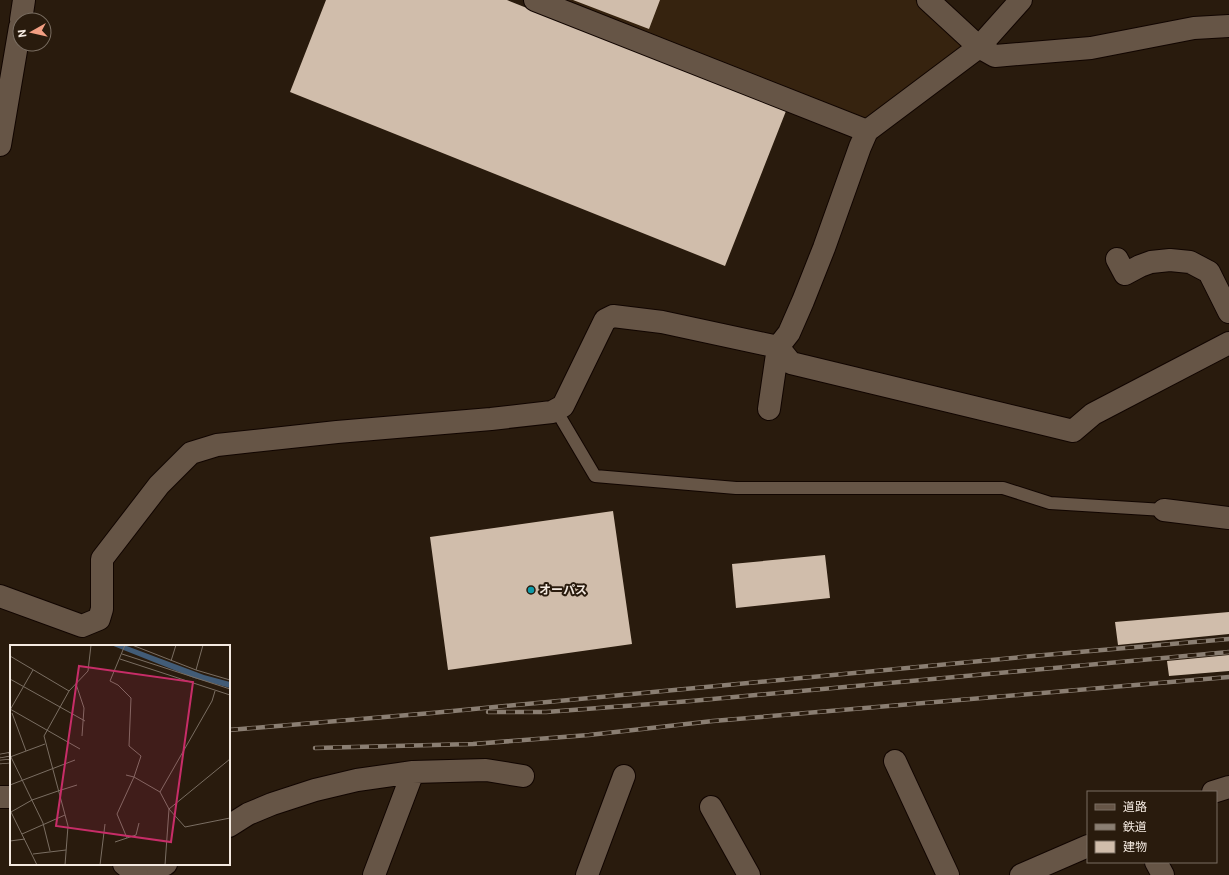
<svg xmlns="http://www.w3.org/2000/svg" width="1229" height="875" viewBox="0 0 1229 875" font-family="Roboto,'Noto Sans JP',sans-serif">
	<style>
		.built { fill: #36230f }
		.building { fill: #d0bdab }
		.lines { fill: none; stroke-linecap: round; stroke-linejoin: round }
		.service-casing { stroke: #110500; stroke-width: 14 }
		.minor-casing { stroke: #110500; stroke-width: 24 }
		.tertiary-casing { stroke: #110500; stroke-width: 24 }
		.service { stroke: #665546; stroke-width: 12 }
		.minor { stroke: #665546; stroke-width: 22 }
		.tertiary { stroke: #665546; stroke-width: 22 }
		.rail-casing { stroke: #8a7e72; stroke-width: 4.5 }
		.rail { stroke: #291b0d; stroke-width: 3; stroke-dasharray: 9; stroke-linecap: butt }
		.culture-dot { fill: #0f9aa8; stroke: #291b0d; stroke-width: 1.5 }
		.labels { text-anchor: middle; dominant-baseline: central; stroke-width: 4; stroke-linejoin: round; paint-order: stroke }
		.poi-label { font-size: 12px; font-weight: bold; fill: #f4eae1; stroke: #291b0d; text-anchor: start }
		.inset-road { fill: none; stroke: #7a6e62; stroke-width: 1 }
		.view { fill: #c72d68; fill-opacity: 0.15; stroke: #c72d68; stroke-width: 2 }
		.inset-edge { fill: none; stroke: #f4eae1; stroke-width: 2 }
	</style>
	<rect width="100%" height="100%" fill="#291b0d"/>
	<path class="built" d="M558,0H915L965,47L865,123Z"/>
	<path class="building" d="M326,0H507L786,111L725,266L290,92Z
		M573,0H660L649,29Z
		M613,511L632,644L448,670L430,537Z
		M825,555L830,598L736,608L732,564Z
		M1229,612V634L1118,645L1115,622Z
		M1229,655V671L1169,676L1167,661Z"/>
	<g class="lines">
		<defs>
			<path id="service" d="M556,410L595,476L736,488H1003L1050,503L1164,510"/>
			<path id="minor" d="M535,0L867,131
				M928,0L979,47L1021,0
				M21,20L24,0
				M0,145L20,27
				M1117,259L1125,274L1140,266L1151,262L1170,260L1190,262L1209,272L1229,312
				M778,347L791,363L1073,431L1093,414L1229,343
				M769,409L778,347
				M1164,510L1229,518
				M0,596L82,626L99,619L102,609V559L159,485L191,453L217,445L337,432L491,419L552,412L563,406L605,320L613,316L662,322L778,347L789,333L803,301L824,248L860,147L867,131L979,47L995,56L1091,48L1194,28L1229,26
				M895,761L948,875
				M1213,792L1229,787
				M711,807L749,875
				M229,826L248,814L272,804L315,790L357,780L413,772L486,770L523,776
				M1156,862L1163,875
				M142,875L166,864
				M374,875L413,772
				M587,875L624,776
				M1021,875L1088,846"/>
			<path id="tertiary" d="M0,797H11
				M124,864L137,875"/>
		</defs>
		<use href="#service" class="service-casing"/>
		<use href="#minor" class="minor-casing"/>
		<use href="#tertiary" class="tertiary-casing"/>
		<use href="#service" class="service"/>
		<use href="#minor" class="minor"/>
		<use href="#tertiary" class="tertiary"/>
		<defs>
			<path id="rail" d="M488,712H546L691,701L1229,652
				M229,730L432,713L1033,656L1229,639
				M315,748L473,744L589,735L713,721L1229,677
				M0,756L11,754
				M0,762L11,761"/>
		</defs>
		<use href="#rail" class="rail-casing"/>
		<use href="#rail" class="rail"/>
	</g>
	<circle class="culture-dot" cx="531" cy="590" r="4"/>
	<g class="labels">
		<g class="poi-label">
			<text x="539" y="590">オーパス</text>
		</g>
	</g>
	<g transform="translate(10 645)">
		<rect width="220" height="220" fill="#291b0d"/>
		<path d="M101,0H114L194,30L220,37V43L184,33Z" fill="#425c77"/>
		<path class="inset-road" d="M115,0L100,36L108,40L121,53L119,101L131,111L124,132L150,147L159,164L155,220M122,0L186,25L220,35M112,9L220,44M0,11L59,46M110,14L220,50M161,16L166,0M186,25L193,0M0,34L75,76M66,39L74,63L72,91M0,64L70,104M0,65L23,25M2,68L16,106M0,110L33,178L40,206M0,112L35,99M220,114L159,164L175,182L220,173M116,130L124,132L107,169L117,193M0,140L65,115M48,146L67,140M150,147L202,56L205,46M0,165L27,220M1,167L22,155L48,146M12,189L55,170M0,196L15,194M105,197L126,190L129,178M23,209L56,205M55,220L58,181L34,91L59,46L78,26L81,0M90,220L95,179"/>
		<path class="view" d="M69,21L183,37L161,197L46,181Z"/>
		<rect width="220" height="220" class="inset-edge"/>
	</g>
	<rect x="1087" y="791" width="130" height="72" fill="#291b0d" stroke="#7a6e62"/>
	<rect x="1095" y="804" width="20" height="6" fill="#665546" stroke="#7a6e62"/>
	<text x="1123" y="811" font-size="12" fill="#f4eae1">道路</text>
	<rect x="1095" y="824" width="20" height="6" fill="#8a7e72" stroke="#7a6e62"/>
	<text x="1123" y="831" font-size="12" fill="#f4eae1">鉄道</text>
	<rect x="1095" y="841" width="20" height="12" fill="#d0bdab" stroke="#7a6e62"/>
	<text x="1123" y="851" font-size="12" fill="#f4eae1">建物</text>
	<g transform="translate(32 32) rotate(262)"><circle r="19" fill="#291b0d" stroke="#7a6e62"/>
	<path d="M0-3L7 15L0 10L-7 15Z" fill="#f39f83"/>
	<text y="-6" font-size="11" font-weight="bold" text-anchor="middle" fill="#f4eae1">N</text>
	</g>
</svg>
